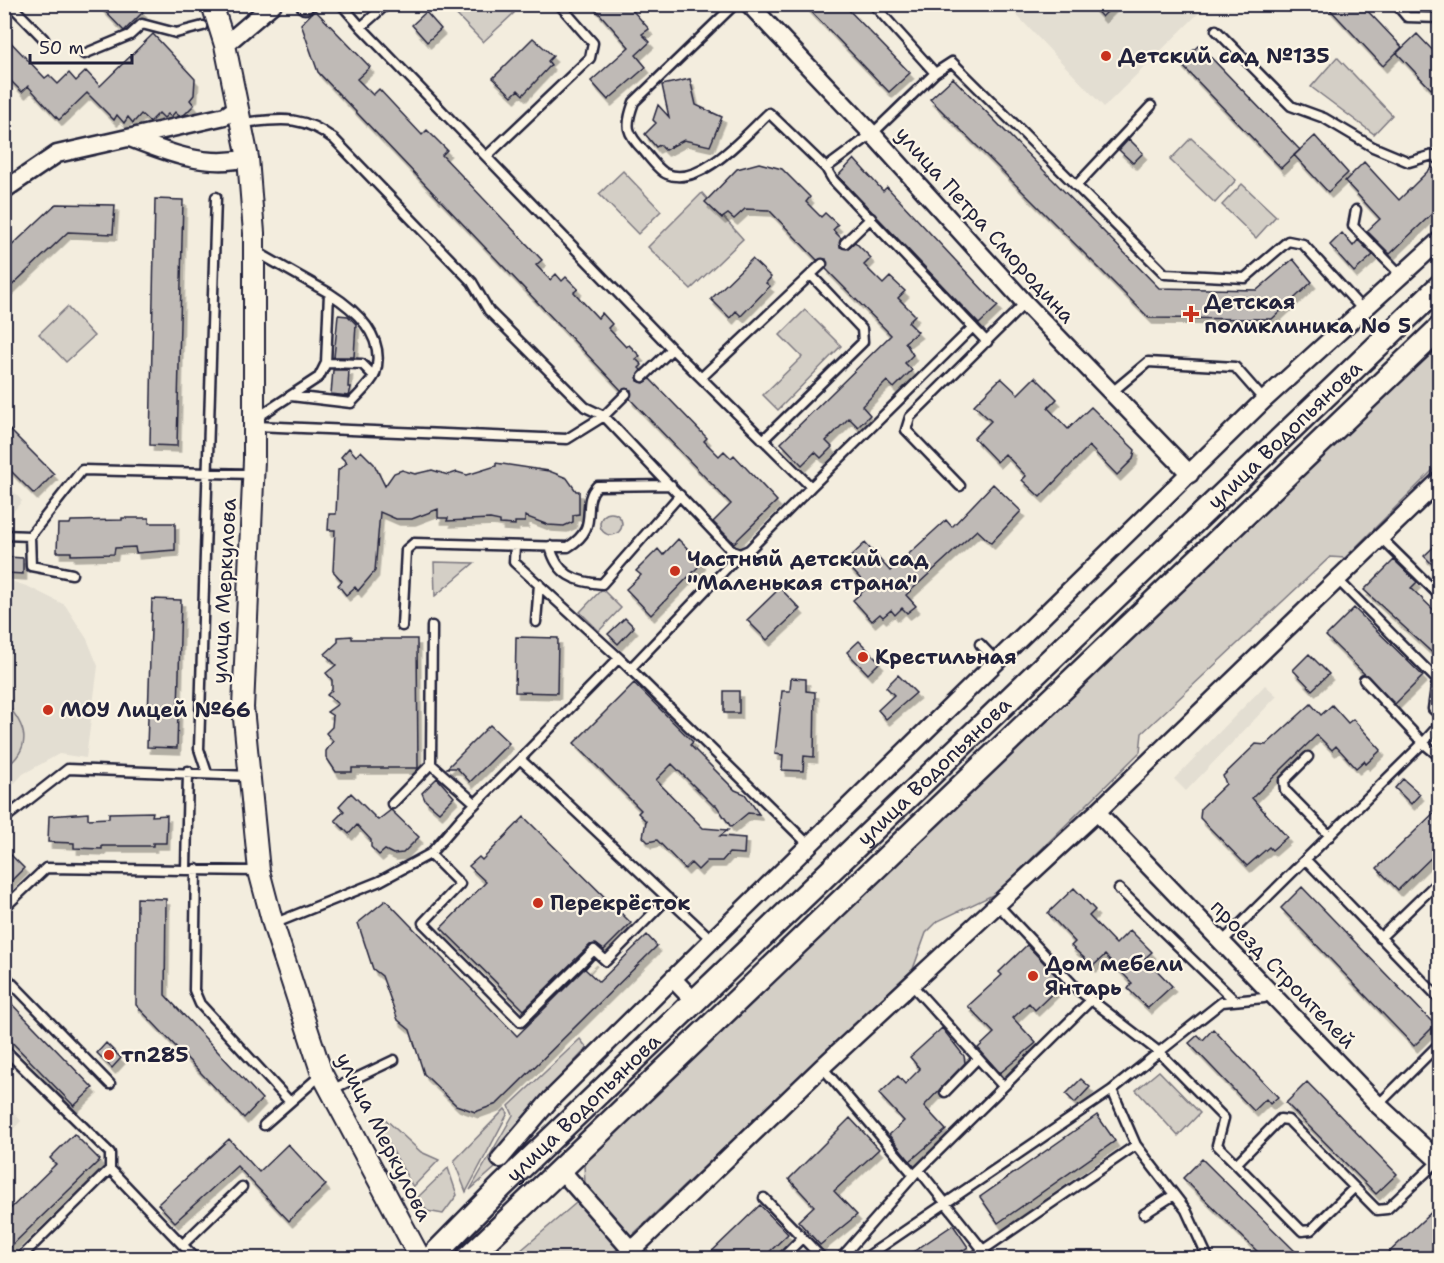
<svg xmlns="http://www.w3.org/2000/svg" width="1444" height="1263" viewBox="0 0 1444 1263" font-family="'Shantell Sans',sans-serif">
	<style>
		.built { fill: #e3ded2 }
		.green { fill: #d4cfc6; stroke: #7b7880; stroke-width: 1.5 }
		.building { fill: #bfbab6; stroke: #22223b; stroke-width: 1.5; filter: url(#shadow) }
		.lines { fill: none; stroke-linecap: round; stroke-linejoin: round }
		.service-casing { stroke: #22223b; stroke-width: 13 }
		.minor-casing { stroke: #22223b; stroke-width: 21 }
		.tertiary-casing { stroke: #22223b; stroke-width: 24 }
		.secondary-casing { stroke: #22223b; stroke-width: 27 }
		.service { stroke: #fcf5e5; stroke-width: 8 }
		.minor { stroke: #fcf5e5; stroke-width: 16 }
		.tertiary { stroke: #fcf5e5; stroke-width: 20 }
		.secondary { stroke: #fcf5e5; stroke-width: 22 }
		.poi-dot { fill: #c8321e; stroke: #fcf5e5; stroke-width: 2 }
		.labels { text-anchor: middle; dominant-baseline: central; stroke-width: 4.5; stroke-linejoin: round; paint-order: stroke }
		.poi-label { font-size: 21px; font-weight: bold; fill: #22223b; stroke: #fcf5e5; text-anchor: start }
		.street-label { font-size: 21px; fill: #22223b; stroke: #fcf5e5 }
	</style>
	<defs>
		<filter id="shadow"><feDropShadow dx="3.5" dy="6" stdDeviation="0" flood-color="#0004"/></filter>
	</defs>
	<rect width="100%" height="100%" fill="#f3edde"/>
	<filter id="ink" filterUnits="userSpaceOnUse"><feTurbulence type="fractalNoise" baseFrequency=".0167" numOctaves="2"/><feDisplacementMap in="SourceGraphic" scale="12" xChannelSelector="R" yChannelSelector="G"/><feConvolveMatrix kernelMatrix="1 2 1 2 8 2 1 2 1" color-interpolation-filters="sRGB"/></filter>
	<g filter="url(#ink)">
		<path class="built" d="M1007,5H1207L1104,107Z
			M5,482L22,501L5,521Z
			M5,579L29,587L65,605L87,639L98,666L86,758L59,754L23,774L5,794Z
			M1265,685L1277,696L1186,791L1174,779Z
			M5,1102L21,1121L5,1138H4Z"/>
		<path class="green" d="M447,5H506L514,13L483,42Z
			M1337,57L1392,115L1374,134L1311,87Z
			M1191,138L1236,180L1215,203L1170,160Z
			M623,171L661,211L638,234L599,194Z
			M1242,184L1276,216L1256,238L1222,205Z
			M702,193L743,239L691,289L648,247Z
			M67,307L94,336L66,362L39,334Z
			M805,310L841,346L778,410L763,395L802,357L780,335Z
			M1439,338V464L1345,558L1330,557L1142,733L1140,752L997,893L938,921L926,933L913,969L608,1258H512L576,1203L606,1210L585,1184L584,1164Z
			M600 524a11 11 0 1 1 22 0a11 11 0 1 1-22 0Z
			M434,562L474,563L435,596Z
			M602,589L621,608L599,631L580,612Z
			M5,702C26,726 34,746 5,768Z
			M580,1039L587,1048L531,1108L495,1168L470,1190L513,1115L509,1106Z
			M1159,1071L1200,1113L1178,1136L1136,1090Z
			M505,1109L508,1113L466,1192L454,1161Z
			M383,1117L421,1152L439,1160L413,1187L376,1121Z
			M448,1168L457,1195L443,1214L427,1211L418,1197Z"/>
		<path class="building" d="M98,4H136L143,12L124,31Z
			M591,4H627L649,29L642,34L650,42L636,55L646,67L608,100L591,81L629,47Z
			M804,4H843L910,73L889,92Z
			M1090,4H1115L1102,17Z
			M1325,4H1361L1402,47L1383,66Z
			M315,10L370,67L357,79L373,95L379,89L422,135L427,130L447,150L442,155L542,260L536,265L550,280L556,274L562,281L566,277L578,289L574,292L581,300L598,318L602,313L612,324L608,328L626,347L629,345L640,356L636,359L642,365L639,368L641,370L637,376L638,381L644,383L650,379L707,438L704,441L719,456L724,451L731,458L734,455L777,501L734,543L713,522L731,504L630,399L631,390H621L318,72L301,24Z
			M426,12L441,29L427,42L412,25Z
			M153,34L195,79L194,95L190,100L194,105L185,114L179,116L175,112L171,117L168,114L164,118L159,113L150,122L141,114L133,123L128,117L124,123L117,115L114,120L87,93L59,120L28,86L22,92L4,74V35L45,78L49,75L58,84L69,73L76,81L86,71L100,86Z
			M1417,34L1440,58V81L1431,89L1397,53Z
			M533,38L553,56L548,61L551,65L523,95L518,90L512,96L493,78Z
			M1199,45L1300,150L1281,168L1180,63Z
			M953,78L1159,288L1257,290L1293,259L1312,282L1272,319L1149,318L930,99Z
			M690,79L696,105L722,117L710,146L684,140L665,150L660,145L656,147L645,134L656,123L653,120L658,105L669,117L662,85Z
			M1315,136L1348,173L1328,192L1294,155Z
			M1129,139L1143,153L1133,163L1119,150Z
			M854,159L883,191L887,187L998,306L979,324L838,176Z
			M1364,162L1399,200L1432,167L1440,175V206L1390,254L1367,231L1380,219L1345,181Z
			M759,163L782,169L810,197L806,202L821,217L825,213L838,225L833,230L841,238L840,247L847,249L855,242L871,258L864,265L883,284L890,277L905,291L898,298L915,315L908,322L918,332L905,342L913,355L905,363L912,370L894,388L887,381L862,406L870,415L858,427L849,418L826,441L832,447L821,458L815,452L802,465L781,443L891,335L826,269V259L817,260L769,210L745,209L734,219L728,214L722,218L705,202L737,169Z
			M155,199L183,200L177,446L150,445Z
			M56,204L115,205L113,234L68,232L4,293V253Z
			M1342,233L1353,246L1358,240L1373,255L1354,272L1330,245Z
			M752,259L771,277L766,283L770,286L741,316L736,311L730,318L711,299Z
			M338,315L348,316L356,324L354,357H334Z
			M333,370H349L348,387H351L349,396L331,394Z
			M1035,377L1057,399L1048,408L1068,429L1091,407L1135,450L1133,459L1117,475L1089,446L1040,497L1022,480L1026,476L1005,454L997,462L974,438L991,421L974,405L1001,378L1018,394Z
			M4,424L54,474L34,494L4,464Z
			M349,448L356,456L361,451L374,464L385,486L394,473L402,470L415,474L432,470L448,475L457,472L467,475L496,466V463L549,471L567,478L576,491H579V514L573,515V522L564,526L548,525L525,516V522H515V525L500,524V521L490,519L447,521L448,518H438V509L412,519H396L380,512L375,571L358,591L355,587L346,595L338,585L342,581L333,571L335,530H328L329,514H336L338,470L347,463L341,457Z
			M993,484L1021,511L991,543L977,530L906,595L916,606L907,613L902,608L895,615L891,610L883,617L880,614L872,621L853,600L868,587L845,562L865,543L890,571L946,520L952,527Z
			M122,518H149V523H175V550L136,553L135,547L115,548L114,554L71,555V552H57L58,524H70L71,521L122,520Z
			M678,539L702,563L651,615L626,589L641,575L636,571L658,549L663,555Z
			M1440,541V572L1424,556Z
			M8,557L23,558V574L7,573Z
			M1394,560L1417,582L1411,588L1440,616V660L1364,590Z
			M780,588L800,609L767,640L747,620Z
			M152,599L181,600L177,748L147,747Z
			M1354,608L1423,676L1395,704L1326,636Z
			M625,618L634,627L618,644L608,634Z
			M352,636V639H417L418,768H352V772H336L326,757V751L333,741L326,733L332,727L333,716L327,712L338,704L327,695L332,690V680L326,673L336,665L325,654L338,642V637Z
			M516,637L558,638L557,693L515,692Z
			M859,641L880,662L868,674L847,652Z
			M1309,654L1329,674L1312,690L1293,670Z
			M898,675L916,693L886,719L878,710L894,695L886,687Z
			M791,678L806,679V691L815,692L814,757L804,756L803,771L782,770L783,755L775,754L782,691H790Z
			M634,683L693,742L690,745L735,790L745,794L759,814L748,813L731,827L716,805H713L672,764L656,780L703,828L728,830L720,836L745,838L744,854L729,853L722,861H707L698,870L691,863L685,869L657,840L648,842L643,837L646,821L638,813L641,810L574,743Z
			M724,691H739V713H724Z
			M1311,704L1321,715L1332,705L1348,723L1353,719L1381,750L1366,764L1364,761L1356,768L1336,746L1332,750L1317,735L1252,798L1287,837L1272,850L1269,847L1247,866L1200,818L1201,808L1226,784L1223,776L1256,744L1266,745Z
			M490,725L509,743L470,782L457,768H447Z
			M437,778L454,797L439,812L425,800L422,793Z
			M1403,779L1420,794L1411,804L1395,788Z
			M351,793L378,820L391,810L419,837L403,853L393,854L385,850L379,855L371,847V840L357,825L349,834L335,820L344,811L339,806Z
			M1440,807V849L1398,890L1377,868Z
			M153,812L152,816L167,815L166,843H153V846H102V849L74,848V843L48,842L49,816L88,813V819L109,818V813Z
			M524,817L631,923L604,950L596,944L590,945L524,1010L441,928L486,882L469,866L479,857L482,860Z
			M4,848L24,868L4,888Z
			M1302,887L1435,1025L1414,1046L1281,908Z
			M1074,888L1095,910L1089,916L1116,944L1130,930L1152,952L1145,958L1172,986L1148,1008L1128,989L1132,983L1105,955L1093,966L1071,946L1075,942L1048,913Z
			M137,898L166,899L165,995L262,1099L244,1118L136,1005Z
			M386,900L517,1036L594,959L585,969L599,982L647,935L657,946L497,1104L475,1112L456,1105L424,1074L410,1030L398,1020L382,976L373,969L358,923Z
			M1027,945L1063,983L1035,1010L1029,1003L1013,1018L1036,1043L1000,1073L978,1048L994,1033L968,1006L1002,975L999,972Z
			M4,996L93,1088L74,1106L4,1034Z
			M942,1028L964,1056L965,1063L924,1106L946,1130L910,1161L889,1135L904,1121L879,1094L898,1076L905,1084L920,1069L910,1057Z
			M1213,1029L1278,1097L1270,1104L1266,1099L1254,1111L1189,1043L1198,1035L1203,1040Z
			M106,1043L121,1058L112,1068L97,1053Z
			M1081,1079L1090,1087L1075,1103L1066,1094Z
			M1307,1082L1397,1174L1376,1194L1286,1103Z
			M1097,1115L1115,1141L998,1223L980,1197Z
			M850,1118L879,1149L834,1191L857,1215L820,1245L798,1221L814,1206L789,1179Z
			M74,1134L100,1160L4,1253V1215L56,1164L50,1158Z
			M229,1139L259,1172L288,1144L326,1185L289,1221L237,1166L175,1222L158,1204Z
			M1202,1159L1302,1258H1264L1183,1178Z
			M1440,1204V1243L1423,1258H1383Z
			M760,1205L788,1234L763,1258H705Z
			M953,1225L968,1247L952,1258H904Z"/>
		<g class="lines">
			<defs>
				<path id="service" d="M10,4L44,39
					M341,4L361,27L387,4
					M735,4L634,102C625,126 626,133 644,151C650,158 659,171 667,174C701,188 746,134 769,113L826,168L872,134L935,73L873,4
					M1396,4L1407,17L1440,18
					M361,27L672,349L811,487L973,327
					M1216,30L1291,106L1324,118L1373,147L1409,162L1433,155L1440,161
					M84,54L130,35L142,24L176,33L203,26
					M935,73L952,62L1165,274L1245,278L1288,241L1303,244L1363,310
					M241,123C280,119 301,114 334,139L472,282L489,311L585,407L604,416L732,551L740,554L749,550L811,487
					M487,156L590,58L593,43L559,4
					M826,168L833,180L987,342
					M1076,186L1151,106
					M1356,210L1353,226L1401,275
					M845,243L871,218
					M326,363L362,364L374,376
					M643,377L672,349
					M702,377L822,264
					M1111,393L1148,362L1235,367L1264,400
					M291,396L351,403C358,395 371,384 375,374C387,338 356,310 329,293
					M255,419L319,377L326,363L329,293L255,251
					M255,426L567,439L604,416L626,394
					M763,440L863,342L862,329L811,275
					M960,486L906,430L910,417L1025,303
					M4,535L30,536L82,470L253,474
					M30,536L31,566L72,574
					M1380,537L1440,596
					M515,546L514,562L619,658L809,845
					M550,546C557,575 575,582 602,584L680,495
					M1337,579L1437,680L1433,709L1440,715
					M536,622L539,584
					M402,626L406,550L414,543L568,547C602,527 579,505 597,486L671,485
					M432,626L431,764L475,803
					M980,644L997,662
					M630,669L740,554
					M1364,680L1423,743L1440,724
					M1308,757L1284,781L1285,790L1330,836
					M520,759L619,658
					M207,773L199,749L216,197
					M392,804L431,764
					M4,819L68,769L250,776
					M430,854L460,884L423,923L521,1022L594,950L606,961L668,898
					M1306,860L1440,999
					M196,869L194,990L200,1004L290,1102
					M186,870L188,771
					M1119,889L1234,1000
					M997,904L1077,989L1159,1052L1222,1002L1264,998L1268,992
					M4,908L46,868L258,871
					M273,924L380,881L430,854L463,816L520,759L712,940
					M1380,938L1440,880
					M1221,943L1423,743L1440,757
					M4,975L110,1084
					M911,984L1003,1086
					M4,1049L110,1153V1169
					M822,1067L914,1175
					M331,1090L394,1060
					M945,1092L978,1058
					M1378,1105L1440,1043
					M264,1125L322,1074
					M1136,1145L1186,1210L1208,1258
					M1236,1164L1302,1231L1311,1230L1354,1188
					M919,1170L983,1250L973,1258
					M764,1198L822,1258
					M1144,1214L1174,1195
					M183,1244L242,1187
					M20,1258L110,1169L195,1258
					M782,1258L802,1238
					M841,1258L914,1175L1091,1000
					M865,1258L1112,1090
					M989,1258L983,1250L1136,1145L1112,1090L1159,1052L1224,1118L1217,1145L1236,1164L1280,1119L1288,1120L1377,1210L1387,1209L1438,1161"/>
				<path id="minor" d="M305,4V5
					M749,4L876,138L1025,303L1190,474
					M225,45L273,4
					M130,138C168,153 206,168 248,158
					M4,190L57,154L225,116L238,107
					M1097,812L1378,1105L1440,1162
					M673,979L694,1001
					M500,1159L551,1099L712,940L1264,400L1440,240
					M560,1169L632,1251
					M624,1258L822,1067L1097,812L1440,480"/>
				<path id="tertiary" d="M212,4L225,45L248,158L254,233V460L243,708L259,871L273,924L322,1074L420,1258"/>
				<g id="secondary">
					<path id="s1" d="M431,1258L502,1186L1440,286"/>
					<path d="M468,1258L1440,328"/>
				</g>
			</defs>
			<use href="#service" class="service-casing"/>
			<use href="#minor" class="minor-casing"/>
			<use href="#tertiary" class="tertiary-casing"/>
			<use href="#secondary" class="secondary-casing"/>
			<use href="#service" class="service"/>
			<use href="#minor" class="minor"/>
			<use href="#tertiary" class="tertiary"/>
			<use href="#secondary" class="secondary"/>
		</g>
	</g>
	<g class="poi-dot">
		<circle cx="1106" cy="56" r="6"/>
		<path d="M1188 305h6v6h6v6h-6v6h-6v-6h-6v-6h6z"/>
		<circle cx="675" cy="571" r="6"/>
		<circle cx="863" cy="657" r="6"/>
		<circle cx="48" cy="710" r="6"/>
		<circle cx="538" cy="903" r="6"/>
		<circle cx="1033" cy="976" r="6"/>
		<circle cx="109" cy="1055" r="6"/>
	</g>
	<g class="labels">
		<g class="poi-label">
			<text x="1118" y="56">Детский сад №135</text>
			<text x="1204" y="302">Детская<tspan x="1204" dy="24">поликлиника No 5</tspan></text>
			<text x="687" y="559">Частный детский сад<tspan x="687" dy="24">"Маленькая страна"</tspan></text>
			<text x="875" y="657">Крестильная</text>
			<text x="60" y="710">МОУ Лицей №66</text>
			<text x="550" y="903">Перекрёсток</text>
			<text x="1045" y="964">Дом мебели<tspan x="1045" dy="24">Янтарь</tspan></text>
			<text x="121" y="1055">тп285</text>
		</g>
		<g class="street-label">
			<text transform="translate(985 225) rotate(48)">улица Петра Смородина</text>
			<text stroke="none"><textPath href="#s1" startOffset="1186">улица Водопьянова</textPath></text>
			<text transform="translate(224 591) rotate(-87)">улица Меркулова</text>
			<text stroke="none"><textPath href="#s1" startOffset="700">улица Водопьянова</textPath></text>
			<text transform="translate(1283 974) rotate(46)">проезд Строителей</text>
			<text stroke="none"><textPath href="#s1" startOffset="214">улица Водопьянова</textPath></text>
			<text transform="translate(384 1137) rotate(63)">улица Меркулова</text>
		</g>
	</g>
	<rect width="1444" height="1263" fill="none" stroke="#fcf5e5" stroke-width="24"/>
	<rect x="12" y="12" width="1420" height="1239" fill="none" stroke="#22223b" stroke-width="2" filter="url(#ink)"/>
	<path d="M30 54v9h102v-9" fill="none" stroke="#22223b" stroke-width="3"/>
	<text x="39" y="54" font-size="18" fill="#22223b" stroke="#fcf5e5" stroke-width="4.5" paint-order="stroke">50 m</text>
</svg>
